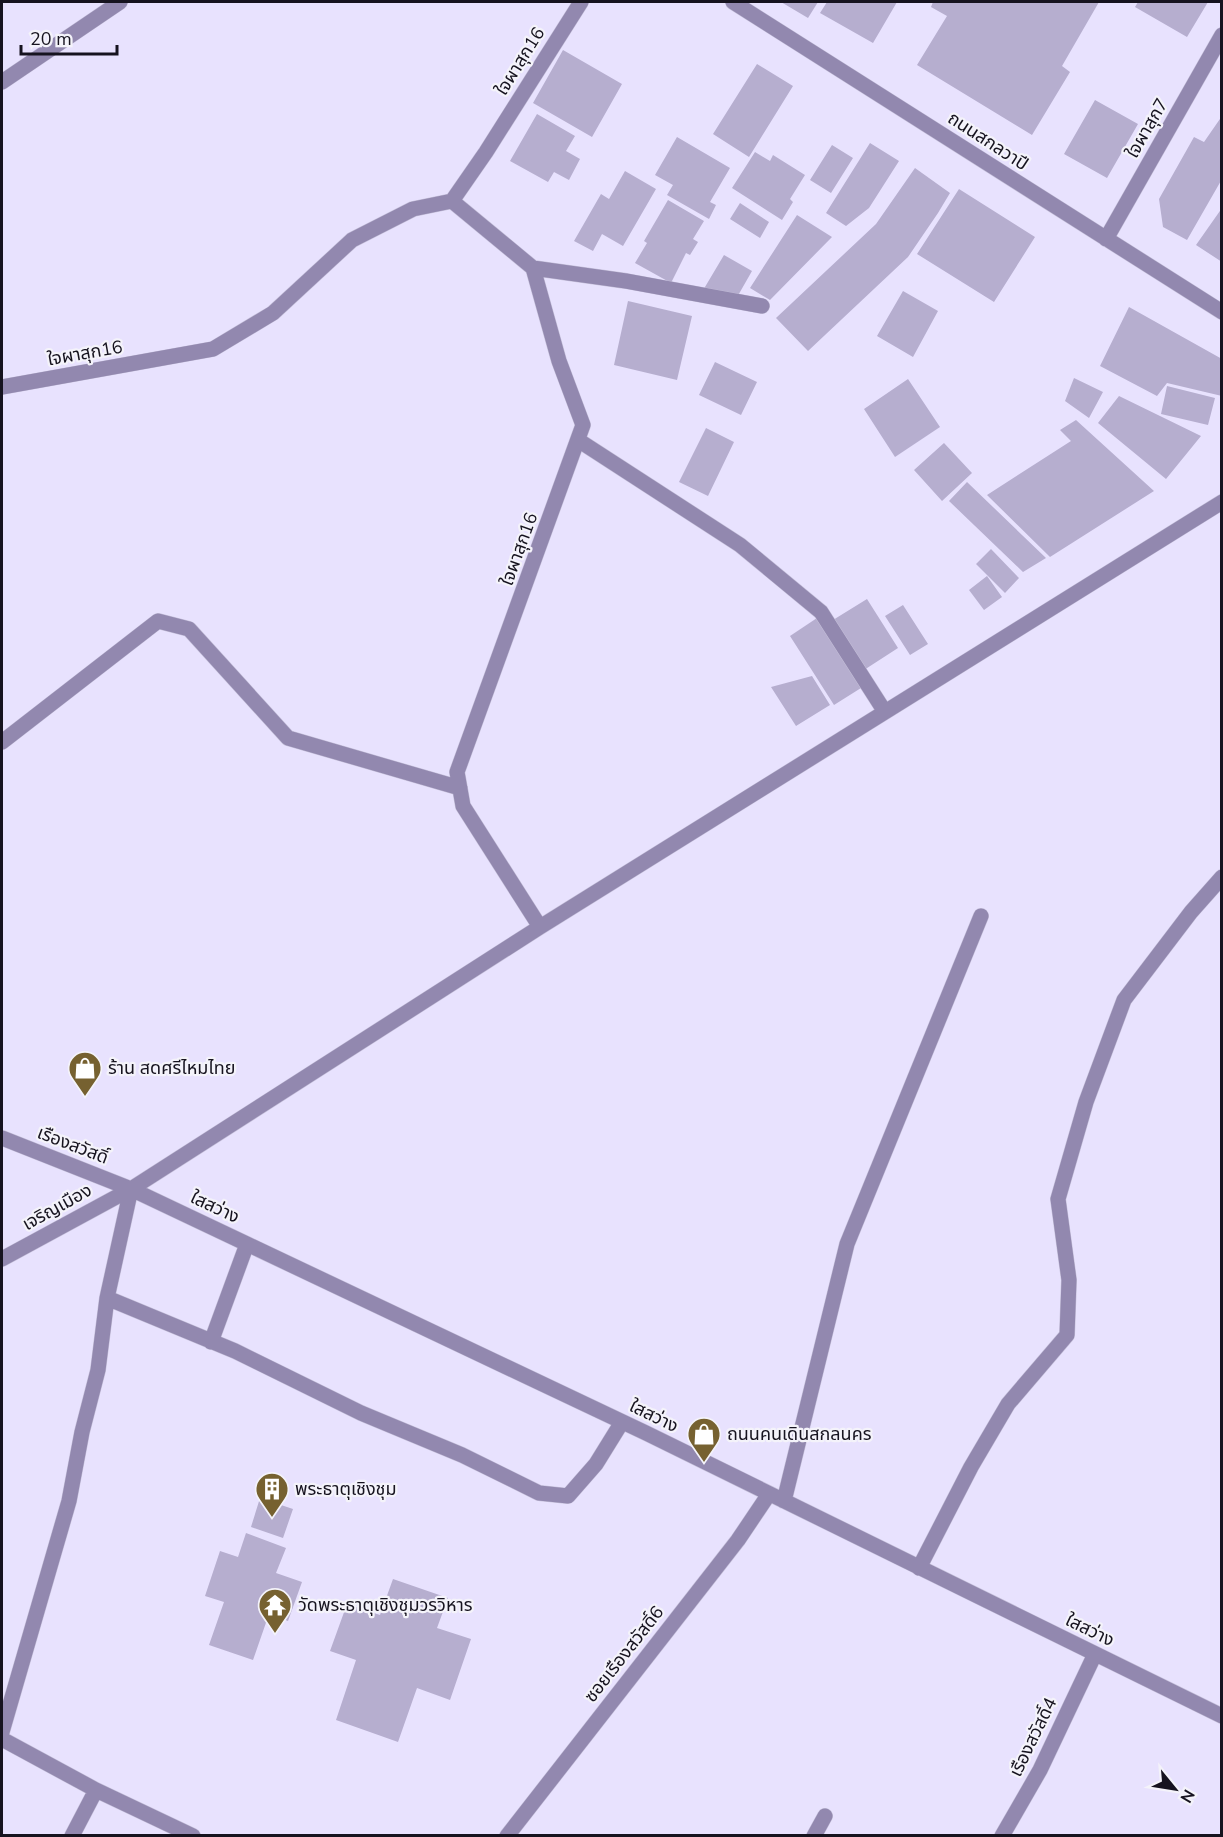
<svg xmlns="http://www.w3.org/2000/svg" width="1223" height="1837" viewBox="0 0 1223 1837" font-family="'Nunito Sans','Noto Sans Thai',sans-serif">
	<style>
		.building { fill: #b6aecf }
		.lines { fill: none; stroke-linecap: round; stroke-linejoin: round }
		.minor-casing { stroke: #c6c1da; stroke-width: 16 }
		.minor { stroke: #9288af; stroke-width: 15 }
		.labels { text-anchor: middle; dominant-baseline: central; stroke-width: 4.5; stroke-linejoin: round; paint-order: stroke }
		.street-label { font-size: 18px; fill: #16131f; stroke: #f4f3fa }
		.poi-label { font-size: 18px; fill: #16131f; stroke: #f4f3fa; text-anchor: start }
	</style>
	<rect width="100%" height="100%" fill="#e8e2fe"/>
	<path class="building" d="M781,2H818L808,18Z
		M827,2H897L873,43L820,13Z
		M933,2H1099L1062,66L1070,72L1032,135L917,65L947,16L931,7Z
		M1138,2H1208L1187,37L1135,7Z
		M563,50L622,84L592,137L533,103Z
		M757,64L793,86L749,157L713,134Z
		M1095,100L1138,124L1107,178L1064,154Z
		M537,114L575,136L566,151L580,159L569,180L554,172L548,182L510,161Z
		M1222,116V179L1187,240L1163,227L1159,199L1194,137L1204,142Z
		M677,137L730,168L710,202L716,205L709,219L667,195L673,185L655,175Z
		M870,143L899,161L869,208L846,226L826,213Z
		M832,145L853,158L831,193L810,180Z
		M755,152L770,161L773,155L805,175L790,199L793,202L782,220L732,188Z
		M915,168L950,193L938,213L908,257L808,351L776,318L876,224Z
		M625,171L656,189L623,246L602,234L593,251L574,241L601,194L609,199Z
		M959,189L1035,237L994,302L917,254Z
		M668,200L704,221L693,239L698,242L690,255L686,253L671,283L635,263L647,243L644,241Z
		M740,203L769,222L760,238L730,219Z
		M1222,208V262L1196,245Z
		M797,215L832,237L770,300L750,288Z
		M724,255L752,271L736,299L702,292Z
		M903,291L938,311L913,357L877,336Z
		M628,301L692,316L677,380L614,365Z
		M1129,307L1222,359V396L1167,383L1157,396L1100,366Z
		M715,362L757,382L741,415L699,395Z
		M1074,378L1103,392L1089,418L1065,401Z
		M908,379L940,427L895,457L864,409Z
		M1167,386L1215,398L1208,425L1161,414Z
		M1119,396L1201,436L1166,479L1098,423Z
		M1076,420L1154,491L1050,557L987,495L1071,441L1060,430Z
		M706,428L734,442L708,496L679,482Z
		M944,443L972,473L942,501L914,470Z
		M967,482L1046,558L1023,572L949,501Z
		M991,549L1019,578L1005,593L976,564Z
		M987,576L1002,597L984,610L969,590Z
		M867,599L898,648L864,670L833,620Z
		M903,605L928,644L910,655L885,616Z
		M817,618L861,688L834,705L790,636Z
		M812,676L830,705L796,726L771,687Z
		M260,1498L293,1509L283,1538L251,1527Z
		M246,1533L286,1548L276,1573L302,1582L288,1621L269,1614L253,1660L209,1645L224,1602L205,1596L220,1551L238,1557Z
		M393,1579L448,1598L437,1628L471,1639L450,1700L417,1688L398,1742L336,1720L356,1660L330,1651L347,1604L380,1615Z"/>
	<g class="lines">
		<defs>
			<path id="minor" d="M733,2L1222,312
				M2,82L120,2
				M452,201L533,268L559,361L583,425L457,772L463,806L540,927
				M1106,239L1222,35
				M533,268L626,281L762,306
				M2,387L213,349L273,313L352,240L413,209L452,201L486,152L581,2
				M578,440L740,545L821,612L885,712
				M2,742L158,621L189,629L288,738L460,788
				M2,1138L131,1189L247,1244L646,1433L1222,1716
				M2,1259L131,1189L540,927L1222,502
				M107,1298L235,1351L361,1413L462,1455L539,1493L568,1496L596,1464L622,1422
				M211,1342L247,1244
				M784,1501L847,1244L981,916
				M919,1568L971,1467L1008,1404L1067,1335L1069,1280L1058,1199L1086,1102L1124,1000L1191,912L1222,877
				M2,1732L69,1501L82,1432L98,1370L107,1298L131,1189
				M2,1739L96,1790L72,1836
				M96,1790L193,1836
				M507,1836L738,1540L769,1494
				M814,1836L825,1816
				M1002,1836L1040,1770L1095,1654"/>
		</defs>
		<use href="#minor" class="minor-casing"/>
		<use href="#minor" class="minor"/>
	</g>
	<defs>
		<symbol id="shop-pin" viewBox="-11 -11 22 30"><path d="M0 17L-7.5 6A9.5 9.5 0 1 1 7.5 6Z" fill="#766130" stroke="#f4f3fa"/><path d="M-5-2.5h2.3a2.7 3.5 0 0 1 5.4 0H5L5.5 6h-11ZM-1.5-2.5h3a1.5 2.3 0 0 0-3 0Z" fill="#fff"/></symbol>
		<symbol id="building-pin" viewBox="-11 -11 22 30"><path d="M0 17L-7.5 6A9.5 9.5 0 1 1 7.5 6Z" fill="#766130" stroke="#f4f3fa"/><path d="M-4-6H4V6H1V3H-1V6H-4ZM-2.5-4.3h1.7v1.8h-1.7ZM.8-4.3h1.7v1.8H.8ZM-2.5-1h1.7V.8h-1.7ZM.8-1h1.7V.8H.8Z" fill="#fff"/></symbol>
		<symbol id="temple-pin" viewBox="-11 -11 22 30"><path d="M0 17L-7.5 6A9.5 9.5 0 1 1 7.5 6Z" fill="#766130" stroke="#f4f3fa"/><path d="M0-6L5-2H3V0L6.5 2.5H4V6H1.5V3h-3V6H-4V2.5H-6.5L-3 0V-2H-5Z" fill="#fff"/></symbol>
	</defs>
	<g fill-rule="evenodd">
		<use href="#shop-pin" x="66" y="1049" width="38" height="52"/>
		<use href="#shop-pin" x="685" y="1415" width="38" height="52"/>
		<use href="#building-pin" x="253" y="1470" width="38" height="52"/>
		<use href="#temple-pin" x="256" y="1586" width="38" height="52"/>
	</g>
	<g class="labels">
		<g class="street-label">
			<text transform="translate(520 61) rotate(-58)">ใจผาสุก16</text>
			<text transform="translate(1147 128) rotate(-60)">ใจผาสุก7</text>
			<text transform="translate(988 141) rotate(33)">ถนนสกลวาปี</text>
			<text transform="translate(85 353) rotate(-10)">ใจผาสุก16</text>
			<text transform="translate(519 549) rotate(-70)">ใจผาสุก16</text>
			<text transform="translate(73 1145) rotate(21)">เรืองสวัสดิ์</text>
			<text transform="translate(57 1207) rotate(-29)">เจริญเมือง</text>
			<text transform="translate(215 1207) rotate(25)">ใสสว่าง</text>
			<text transform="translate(654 1416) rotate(26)">ใสสว่าง</text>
			<text transform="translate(1090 1630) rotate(26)">ใสสว่าง</text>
			<text transform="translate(624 1654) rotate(-52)">ซอยเรืองสวัสดิ์6</text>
			<text transform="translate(1033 1737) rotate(-64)">เรืองสวัสดิ์4</text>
		</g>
		<g class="poi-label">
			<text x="108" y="1068">ร้าน สดศรีไหมไทย</text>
			<text x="727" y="1434">ถนนคนเดินสกลนคร</text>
			<text x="295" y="1489">พระธาตุเชิงชุม</text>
			<text x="298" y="1605">วัดพระธาตุเชิงชุมวรวิหาร</text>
		</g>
	</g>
	<rect width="1223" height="1837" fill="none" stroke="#16131f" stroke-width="6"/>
	<g transform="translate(1175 1789) rotate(120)" stroke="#f4f3fa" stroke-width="4.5" paint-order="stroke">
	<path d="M0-4.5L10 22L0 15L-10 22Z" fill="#16131f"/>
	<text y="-9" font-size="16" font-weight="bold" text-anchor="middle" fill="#16131f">N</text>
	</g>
	<path d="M21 45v9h96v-9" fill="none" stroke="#16131f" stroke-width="3"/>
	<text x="30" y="45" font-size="18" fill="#16131f" stroke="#f4f3fa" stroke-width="4.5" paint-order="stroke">20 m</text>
</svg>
